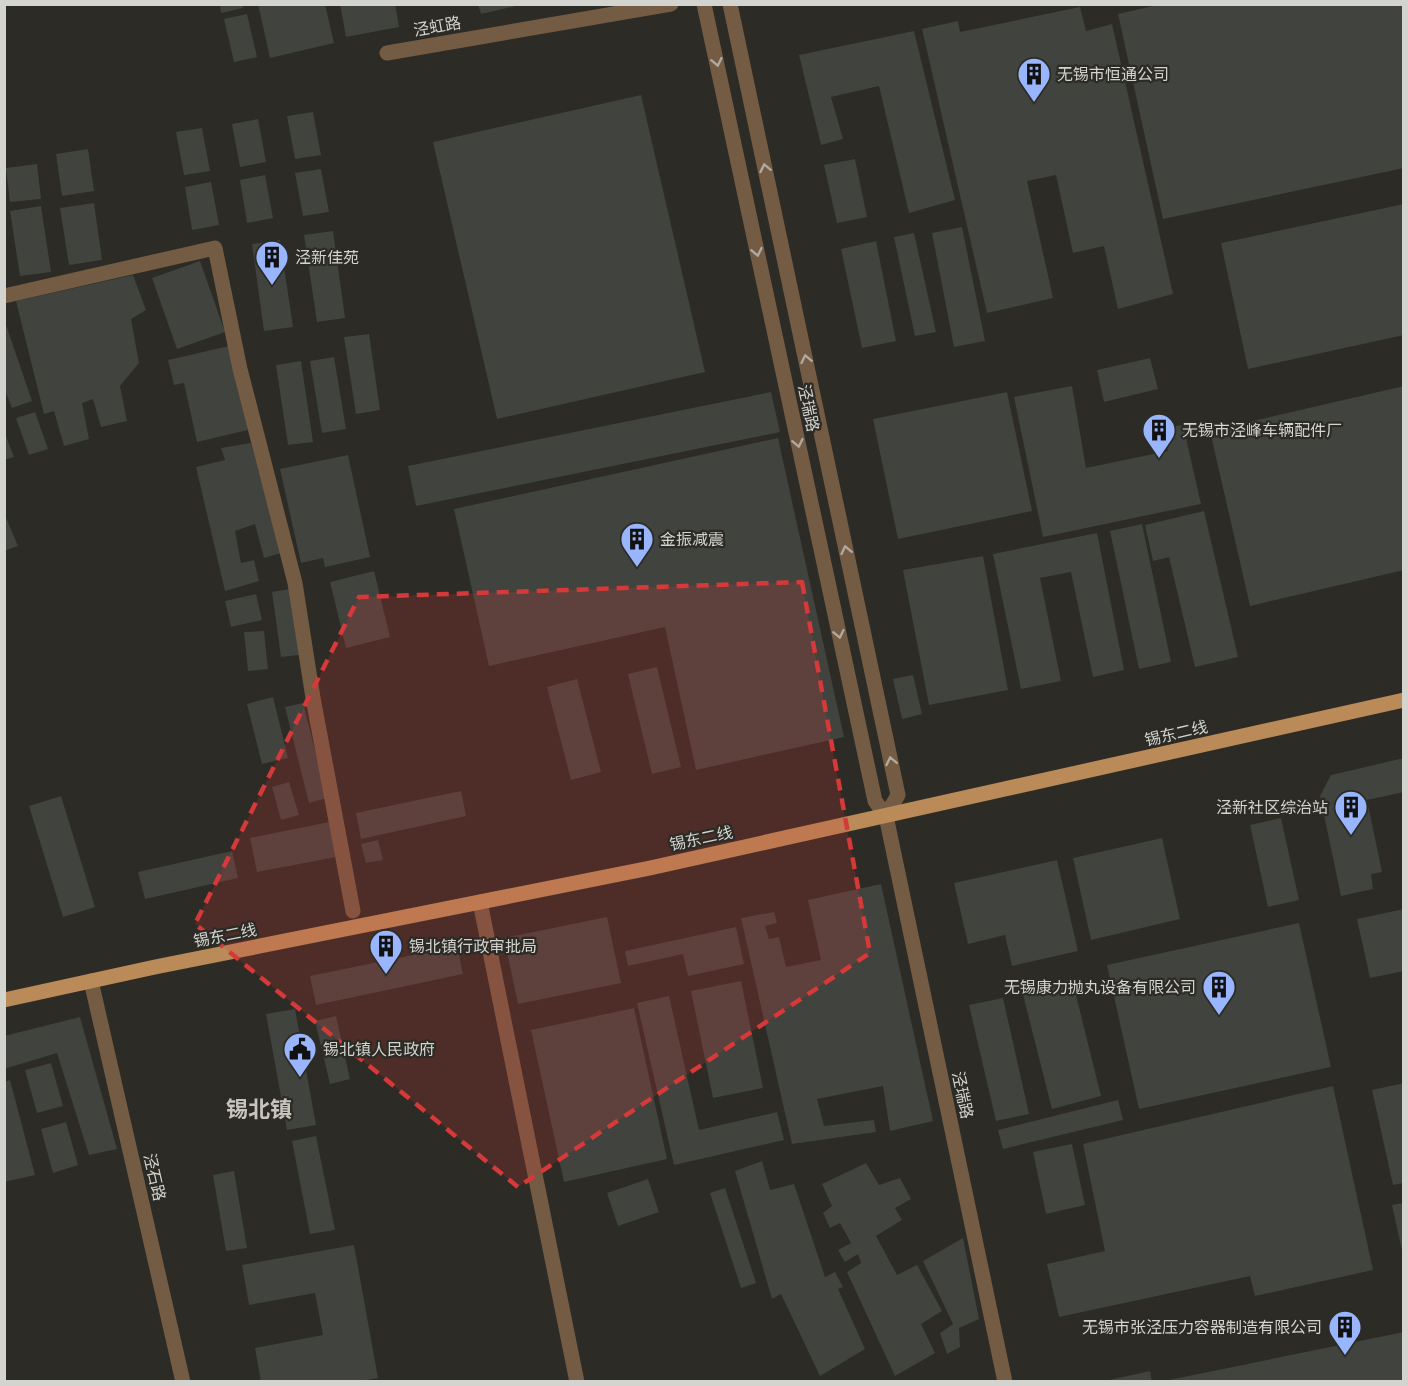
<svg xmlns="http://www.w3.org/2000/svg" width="1408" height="1386" viewBox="0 0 1408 1386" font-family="'PT Sans','Noto Sans SC',sans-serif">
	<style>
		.building { fill: #40433e }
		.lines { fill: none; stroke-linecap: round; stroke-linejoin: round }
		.minor { stroke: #735b44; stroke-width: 15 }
		.major { stroke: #ba8a58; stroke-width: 15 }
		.oneway { stroke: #b1a99e }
		.marked { fill: #d63939; fill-opacity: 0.2; stroke: #d63939; stroke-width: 4.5; stroke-dasharray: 12 8; stroke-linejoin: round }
		.labels { text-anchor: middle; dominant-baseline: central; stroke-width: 4.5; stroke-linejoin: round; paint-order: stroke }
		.street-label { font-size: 16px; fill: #d3d3cf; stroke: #2c2b25 }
		.poi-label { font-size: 16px; fill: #d3d3cf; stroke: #2c2b25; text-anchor: start }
		.district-label { font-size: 22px; font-weight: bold; fill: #c6c4bd; stroke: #2c2b25 }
	</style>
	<rect width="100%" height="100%" fill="#2c2b25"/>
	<path class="building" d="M220,4H242L243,8L221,13Z
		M258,4H325L334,43L270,58Z
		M340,4H395L399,27L346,37Z
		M478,4H520V5L481,14Z
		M1162,4H1404V168L1163,219L1118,14Z
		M1080,7L1086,31L1112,24L1173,294L1118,309L1104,246L1073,253L1056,175L1027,181L1053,298L987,313L922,29L958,21L960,32Z
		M247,14L257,57L234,62L224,19Z
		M914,31L955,200L909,213L879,86L831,97L843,139L821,145L799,55Z
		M641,95L705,372L497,419L433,142Z
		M313,112L321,155L295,159L287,116Z
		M258,119L266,162L240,167L232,124Z
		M202,128L210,171L184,175L176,132Z
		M88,149L94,191L62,196L56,154Z
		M855,159L867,217L837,223L824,165Z
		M37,164L41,199L10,202L6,168Z
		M321,169L329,212L303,216L295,173Z
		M265,175L273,218L247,223L240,180Z
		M211,182L219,225L192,230L185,187Z
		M94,203L102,260L69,265L60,208Z
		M1404,204V335L1248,369L1221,243Z
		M41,206L51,272L20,276L10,211Z
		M962,227L985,341L954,347L932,233Z
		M333,231L345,318L317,322L304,235Z
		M914,233L936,332L915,336L894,237Z
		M280,240L293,327L264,331L252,244Z
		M876,241L896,341L862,348L841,249Z
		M200,261L225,332L177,349L152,278Z
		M133,275L146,310L131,319L139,363L120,386L127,421L101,427L93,399L82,403L89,439L64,446L54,411L44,414L16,301Z
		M5,322L32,401L12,408L4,388Z
		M369,334L380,410L356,414L344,337Z
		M229,346L248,430L197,442L184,383L174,385L168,360Z
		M334,357L346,429L322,433L310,361Z
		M1150,358L1158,389L1104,402L1097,370Z
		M301,361L313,442L288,445L276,365Z
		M1072,386L1086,468L1168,451L1163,428L1183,425L1201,504L1043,537L1014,397Z
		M1404,386V570L1250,606L1210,431Z
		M771,392L780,432L416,506L408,466Z
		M1007,392L1032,511L898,539L873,419Z
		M35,412L48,449L29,455L16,418Z
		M4,431L14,457L4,460Z
		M778,438L844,737L696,770L665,627L489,666L454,509Z
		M251,443L281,553L264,558L255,524L235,531L241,563L254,560L259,581L225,591L196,467L225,460L221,448Z
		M348,455L370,557L325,567L323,558L301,563L280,469Z
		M1204,511L1238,657L1195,667L1169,557L1153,561L1145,525Z
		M4,513L18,546L4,551Z
		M1142,524L1171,662L1139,669L1110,531Z
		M1097,533L1124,670L1093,677L1071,572L1040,578L1061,681L1021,689L993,554Z
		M983,556L1008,690L929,705L903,570Z
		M374,571L390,637L346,648L330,582Z
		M290,589L299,655L281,657L272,592Z
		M256,594L262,620L231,627L225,601Z
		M264,631L268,669L248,671L244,632Z
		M657,667L681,767L652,774L628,674Z
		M913,675L922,714L902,719L893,679Z
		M577,679L601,772L571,780L547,687Z
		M273,697L288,758L262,764L247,704Z
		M303,703L327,798L309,803L285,707Z
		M1404,758V792L1367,800L1382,872L1371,874L1373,889L1341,896L1320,796L1331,775Z
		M289,782L299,815L281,820L272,787Z
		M461,791L466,816L361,839L356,813Z
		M61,796L95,907L63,917L29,806Z
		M1281,818L1299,900L1268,907L1250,825Z
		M329,822L336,857L257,872L250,838Z
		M1162,838L1180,919L1091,940L1073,858Z
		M378,840L383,860L366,863L361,844Z
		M232,851L238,878L145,899L138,872Z
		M1057,860L1078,951L1012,966L1005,935L968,944L954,883Z
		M881,884L933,1121L890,1131L883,1086L817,1099L824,1126L874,1120L876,1132L792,1144L741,918L774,912L777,923L765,926L769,939L779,937L786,967L821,960L808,900Z
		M1404,909V971L1370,978L1357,919Z
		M607,917L621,983L518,1004L504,938Z
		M1299,923L1331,1067L1139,1109L1107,965Z
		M736,927L744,964L688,976L683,954L628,966L625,951Z
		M457,946L463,974L316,1005L310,976Z
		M1072,979L1101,1096L1052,1109L1022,991Z
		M741,981L763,1088L713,1098L691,991Z
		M669,996L699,1130L777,1112L784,1140L674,1165L637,1003Z
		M1003,998L1029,1114L996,1121L969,1005Z
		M634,1008L667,1159L564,1182L531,1030Z
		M295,1009L316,1125L287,1130L266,1014Z
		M336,1016L350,1079L330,1084L315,1021Z
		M80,1017L117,1149L89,1155L57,1053L4,1069V1036Z
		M51,1063L63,1106L37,1113L25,1070Z
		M10,1080L35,1175L4,1182V1082Z
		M1404,1083V1183L1393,1185L1372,1090Z
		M1333,1086L1373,1270L1255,1296L1250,1276L1059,1317L1047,1264L1105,1251L1083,1144Z
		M1118,1100L1123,1120L1003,1149L998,1130Z
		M66,1122L78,1165L53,1173L41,1129Z
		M316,1136L335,1230L310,1234L292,1141Z
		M1072,1144L1085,1205L1046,1214L1033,1152Z
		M762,1161L770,1190L794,1184L825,1277L835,1272L843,1287L838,1289L865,1349L820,1376L781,1294L772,1299L735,1171Z
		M866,1163L879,1185L900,1178L911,1199L895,1208L902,1220L876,1236L897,1275L917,1265L942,1311L921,1324L935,1353L895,1376L847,1272L861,1263L858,1254L845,1262L838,1250L851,1243L840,1223L830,1228L823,1213L832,1206L822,1184Z
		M234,1171L247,1248L226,1251L213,1175Z
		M648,1179L659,1212L618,1226L607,1193Z
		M725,1188L756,1283L741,1288L710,1193Z
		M1404,1203V1255H1403L1392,1205Z
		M963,1238L979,1319L959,1328L960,1347L947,1354L940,1333L953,1324L923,1261Z
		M354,1245L378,1378L357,1382H261L255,1348L323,1335L315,1293L249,1305L242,1265Z
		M1404,1332V1382H1169V1380Z
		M1150,1371L1152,1382H1106L1105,1381Z"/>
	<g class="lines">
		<path class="minor" d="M704,4L875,801L886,816L1005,1382
			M730,4L898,795L886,816
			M387,53L671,4
			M4,296L215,248L240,369L295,583L313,698L353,911
			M480,902L577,1382
			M91,981L183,1382"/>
		<path class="major" d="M4,1000L155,967L650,868L1404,700"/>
	</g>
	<defs><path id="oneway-chevron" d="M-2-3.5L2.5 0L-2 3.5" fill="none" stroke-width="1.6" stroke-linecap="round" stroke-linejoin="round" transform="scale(1.5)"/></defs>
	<g class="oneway">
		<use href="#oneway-chevron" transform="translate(717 62) rotate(78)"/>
		<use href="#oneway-chevron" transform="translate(765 168) rotate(-102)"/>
		<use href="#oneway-chevron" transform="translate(757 252) rotate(78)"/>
		<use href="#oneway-chevron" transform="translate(806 359) rotate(-102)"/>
		<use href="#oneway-chevron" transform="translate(798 443) rotate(78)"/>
		<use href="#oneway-chevron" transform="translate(846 550) rotate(-102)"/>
		<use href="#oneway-chevron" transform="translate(839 634) rotate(78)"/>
		<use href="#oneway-chevron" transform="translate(891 761) rotate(-102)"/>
	</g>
	<path class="marked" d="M802,582L870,953L518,1187L195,924L359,597Z"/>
	<defs>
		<symbol id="building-pin" viewBox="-11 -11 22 30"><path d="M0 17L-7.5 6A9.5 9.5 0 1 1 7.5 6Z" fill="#98b5fd" stroke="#2c2b25"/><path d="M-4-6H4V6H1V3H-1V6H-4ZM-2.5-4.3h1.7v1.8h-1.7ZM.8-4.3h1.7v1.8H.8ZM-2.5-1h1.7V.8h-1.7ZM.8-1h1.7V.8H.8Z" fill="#111"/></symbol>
		<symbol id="civic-pin" viewBox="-11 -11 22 30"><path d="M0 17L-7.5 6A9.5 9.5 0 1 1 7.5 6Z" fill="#98b5fd" stroke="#2c2b25"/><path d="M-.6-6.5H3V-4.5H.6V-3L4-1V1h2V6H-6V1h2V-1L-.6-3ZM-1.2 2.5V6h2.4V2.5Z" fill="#111"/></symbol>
	</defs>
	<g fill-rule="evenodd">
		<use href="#building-pin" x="1015" y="55" width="38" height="52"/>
		<use href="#building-pin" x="253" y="238" width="38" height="52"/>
		<use href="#building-pin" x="1140" y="411" width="38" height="52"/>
		<use href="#building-pin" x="618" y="520" width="38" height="52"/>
		<use href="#building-pin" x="1332" y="788" width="38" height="52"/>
		<use href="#building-pin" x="367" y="927" width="38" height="52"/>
		<use href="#building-pin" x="1200" y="968" width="38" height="52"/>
		<use href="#civic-pin" x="281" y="1030" width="38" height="52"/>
		<use href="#building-pin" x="1326" y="1308" width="38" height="52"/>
	</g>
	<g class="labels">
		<g class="street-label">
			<text transform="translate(437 26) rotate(-10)">泾虹路</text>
			<text transform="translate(809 408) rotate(78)">泾瑞路</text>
			<text transform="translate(1176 733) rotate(-13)">锡东二线</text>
			<text transform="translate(701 838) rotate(-12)">锡东二线</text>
			<text transform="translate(225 935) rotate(-11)">锡东二线</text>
			<text transform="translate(963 1095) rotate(78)">泾瑞路</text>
			<text transform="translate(155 1177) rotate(77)">泾石路</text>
		</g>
		<g class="poi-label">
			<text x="1057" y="74">无锡市恒通公司</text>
			<text x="295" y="257">泾新佳苑</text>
			<text x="1182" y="430">无锡市泾峰车辆配件厂</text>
			<text x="660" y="539">金振减震</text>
			<text x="1328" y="807" text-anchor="end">泾新社区综治站</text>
			<text x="409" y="946">锡北镇行政审批局</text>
			<text x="1196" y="987" text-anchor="end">无锡康力抛丸设备有限公司</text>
			<text x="323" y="1049">锡北镇人民政府</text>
			<text x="1322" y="1327" text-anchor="end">无锡市张泾压力容器制造有限公司</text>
		</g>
		<g class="district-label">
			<text x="259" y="1109">锡北镇</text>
		</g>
	</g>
	<rect width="1408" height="1386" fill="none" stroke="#d3d3cf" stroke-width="12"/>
</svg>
